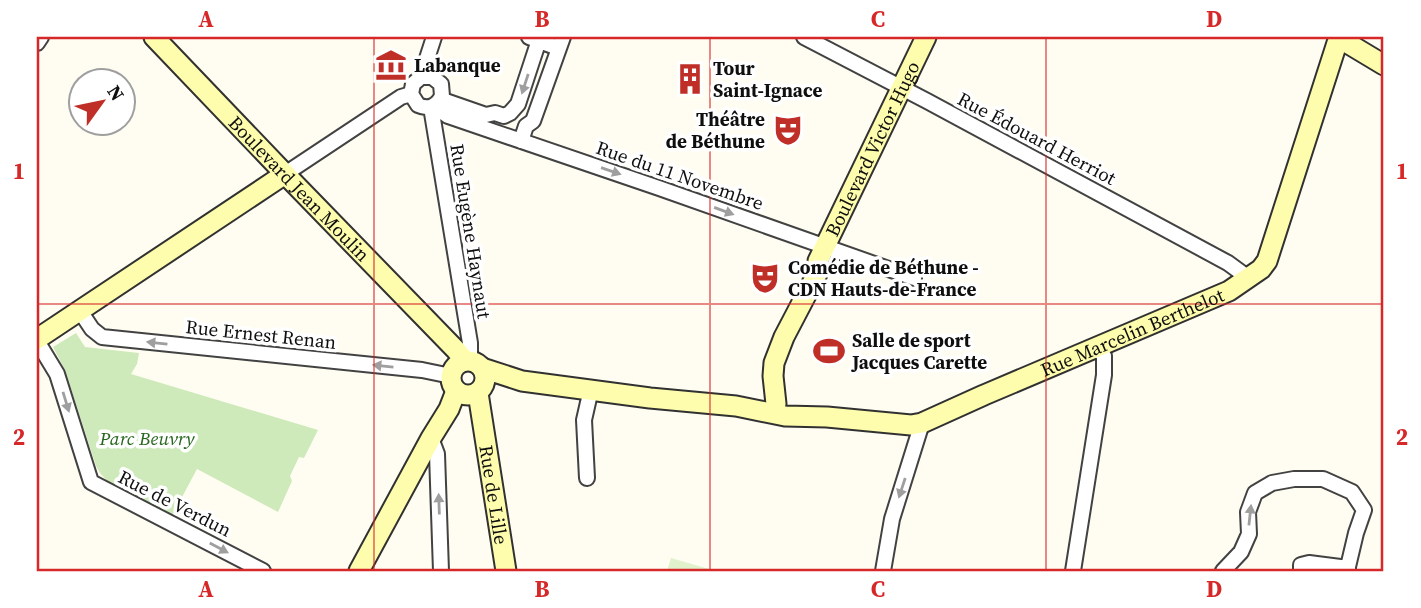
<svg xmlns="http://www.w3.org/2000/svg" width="1421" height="608" viewBox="0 0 1421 608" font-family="'Source Serif 4',serif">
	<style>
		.green { fill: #ceeabb }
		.pitch { fill: #e1f1cc }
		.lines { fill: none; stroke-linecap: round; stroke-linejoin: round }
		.street-casing { stroke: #424242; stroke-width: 18 }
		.secondary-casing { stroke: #313131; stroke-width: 23 }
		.street { stroke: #fff; stroke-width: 14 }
		.secondary { stroke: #fefdad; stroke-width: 19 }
		.oneway { fill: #9f9f9f }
		.grid { fill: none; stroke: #d62828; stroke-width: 2; stroke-opacity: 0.55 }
		.labels { text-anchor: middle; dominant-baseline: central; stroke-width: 7; stroke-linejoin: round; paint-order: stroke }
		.poi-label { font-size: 19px; font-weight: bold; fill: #0f0f0f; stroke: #fff; text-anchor: start }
		.street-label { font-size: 19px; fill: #0f0f0f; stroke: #fff }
		.park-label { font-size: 19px; font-style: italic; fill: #27671f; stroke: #fff }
		.neatline { fill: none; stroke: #d62828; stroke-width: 2.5 }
		.grid-label { font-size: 23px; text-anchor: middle; font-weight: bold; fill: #d62828 }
	</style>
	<rect width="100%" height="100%" fill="#fffdf1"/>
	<path class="green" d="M76,333L85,347L139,353L137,364L131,374L318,430L304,458L299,457L290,476L292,481L278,512L197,469L172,516L110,484L100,473L96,466L65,370L53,347Z"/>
	<path class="pitch" d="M671,558L716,571H667Z"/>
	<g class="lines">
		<defs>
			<path id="street" d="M529,37L558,48
				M804,37L927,101L1228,263L1243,274L1247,280
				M37,43L41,37
				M421,77H432L441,84L442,96C437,106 429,110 418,105L411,94L413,84L421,77L434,37
				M440,99L486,115L495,113L504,116L510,113L518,104L540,37
				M434,106L448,116L659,188L914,278
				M431,107L470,343V361
				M521,141L526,126L533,121L563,37
				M285,174L401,97L411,94
				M80,311L92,329L102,337L422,370L451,376
				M37,341L57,374L91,482L263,571
				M431,438L437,454L441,571
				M587,478L584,420L589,398V389
				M883,571L892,519L922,423
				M1073,571L1104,375V356L1097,348
				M1223,571L1241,552L1249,534L1248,512L1255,493L1272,483L1294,479H1323L1352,492L1364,510L1356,533L1347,571
				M1301,571V565L1309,563L1348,568"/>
			<g id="secondary">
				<path id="s1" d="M154,37L285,174L456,350L465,361"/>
				<path d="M1349,44L1384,65"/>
				<path d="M37,339L285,174"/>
				<circle cx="468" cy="378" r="17"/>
				<path id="s2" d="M482,368L522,381L650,398L736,406L785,416L827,417L911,425L922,423L984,395L1229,291L1261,269L1267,261L1337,43"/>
				<path id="s3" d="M478,393L506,571"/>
				<path id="s4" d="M776,404L773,376L774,363L784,337L817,274L818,261L926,37"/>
				<path d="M359,571L431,438L449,409L456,391"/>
			</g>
		</defs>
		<use href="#street" class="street-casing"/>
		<use href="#secondary" class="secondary-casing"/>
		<use href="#street" class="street"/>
		<use href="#secondary" class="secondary"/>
	</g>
	<defs><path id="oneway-solid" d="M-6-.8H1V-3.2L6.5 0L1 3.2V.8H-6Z" transform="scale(1.75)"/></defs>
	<g class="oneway">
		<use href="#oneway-solid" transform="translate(525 84) rotate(108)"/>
		<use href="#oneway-solid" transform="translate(611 171) rotate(19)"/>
		<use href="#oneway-solid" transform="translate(724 211) rotate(20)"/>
		<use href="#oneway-solid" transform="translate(157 343) rotate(-174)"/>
		<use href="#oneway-solid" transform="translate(383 366) rotate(-174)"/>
		<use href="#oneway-solid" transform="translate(66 402) rotate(73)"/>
		<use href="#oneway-solid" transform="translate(902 488) rotate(108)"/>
		<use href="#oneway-solid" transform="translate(439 504) rotate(-92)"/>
		<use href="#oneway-solid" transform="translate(1250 515) rotate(-84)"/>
		<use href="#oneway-solid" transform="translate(219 548) rotate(28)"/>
	</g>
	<path class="grid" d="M374,37V571M710,37V571M1046,37V571M37,304H1384"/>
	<defs>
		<symbol id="museum-bare" viewBox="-9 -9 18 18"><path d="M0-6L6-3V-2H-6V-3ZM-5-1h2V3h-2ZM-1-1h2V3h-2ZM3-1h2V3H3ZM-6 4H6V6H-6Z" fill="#bf2f27" stroke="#fff" stroke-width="2.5" paint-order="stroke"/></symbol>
		<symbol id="building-bare" viewBox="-9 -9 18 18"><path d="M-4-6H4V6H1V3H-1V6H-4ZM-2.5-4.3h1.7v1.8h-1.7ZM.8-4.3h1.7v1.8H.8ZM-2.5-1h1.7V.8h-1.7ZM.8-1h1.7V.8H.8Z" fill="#bf2f27" stroke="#fff" stroke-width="2.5" paint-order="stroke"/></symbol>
		<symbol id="theatre-bare" viewBox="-9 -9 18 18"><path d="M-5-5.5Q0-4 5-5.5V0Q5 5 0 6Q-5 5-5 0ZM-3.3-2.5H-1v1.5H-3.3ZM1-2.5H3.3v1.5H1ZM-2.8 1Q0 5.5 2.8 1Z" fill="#bf2f27" stroke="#fff" stroke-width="2.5" paint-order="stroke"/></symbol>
		<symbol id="stadium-bare" viewBox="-9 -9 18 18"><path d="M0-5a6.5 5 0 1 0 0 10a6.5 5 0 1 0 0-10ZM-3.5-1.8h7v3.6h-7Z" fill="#bf2f27" stroke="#fff" stroke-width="2.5" paint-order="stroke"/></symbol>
	</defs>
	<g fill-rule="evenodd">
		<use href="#museum-bare" x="369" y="43" width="44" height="44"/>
		<use href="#building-bare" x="668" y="57" width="44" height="44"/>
		<use href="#theatre-bare" x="766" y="108" width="44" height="44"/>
		<use href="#theatre-bare" x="743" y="256" width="44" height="44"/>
		<use href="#stadium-bare" x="807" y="329" width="44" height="44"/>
	</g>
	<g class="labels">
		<g class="poi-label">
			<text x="414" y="65">Labanque</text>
			<text x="713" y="68">Tour<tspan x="713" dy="22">Saint-Ignace</tspan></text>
			<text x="765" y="119" text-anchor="end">Théâtre<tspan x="765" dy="22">de Béthune</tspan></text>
			<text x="788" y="267">Comédie de Béthune -<tspan x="788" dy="22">CDN Hauts-de-France</tspan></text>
			<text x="852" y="340">Salle de sport<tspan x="852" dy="22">Jacques Carette</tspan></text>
		</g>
		<g class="street-label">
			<text transform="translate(1037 138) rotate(28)">Rue Édouard Herriot</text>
			<text stroke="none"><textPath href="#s4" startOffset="278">Boulevard Victor Hugo</textPath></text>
			<text transform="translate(680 175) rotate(19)">Rue du 11 Novembre</text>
			<text stroke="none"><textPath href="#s1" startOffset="210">Boulevard Jean Moulin</textPath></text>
			<text transform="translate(471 231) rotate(81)">Rue Eugène Haynaut</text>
			<text stroke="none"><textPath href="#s2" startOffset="674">Rue Marcelin Berthelot</textPath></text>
			<text transform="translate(261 334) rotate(6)">Rue Ernest Renan</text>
			<text stroke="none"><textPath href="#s3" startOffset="103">Rue de Lille</textPath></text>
			<text transform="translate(175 503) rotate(27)">Rue de Verdun</text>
		</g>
		<g class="park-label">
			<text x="147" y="438">Parc Beuvry</text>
		</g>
	</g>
	<rect width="1421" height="608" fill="none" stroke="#ffffff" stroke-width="77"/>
	<g transform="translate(102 102) rotate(57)"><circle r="33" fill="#ffffff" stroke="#9f9f9f" stroke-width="2"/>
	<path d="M0-5L12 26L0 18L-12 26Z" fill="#bf2f27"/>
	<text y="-10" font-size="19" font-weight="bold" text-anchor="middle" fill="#0f0f0f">N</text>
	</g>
	<rect x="38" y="38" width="1344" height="532" class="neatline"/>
	<g class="grid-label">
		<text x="206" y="27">A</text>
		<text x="542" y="27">B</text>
		<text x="878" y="27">C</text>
		<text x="1214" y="27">D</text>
		<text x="19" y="179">1</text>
		<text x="1402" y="179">1</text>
		<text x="19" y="445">2</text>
		<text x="1402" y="445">2</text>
		<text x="206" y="597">A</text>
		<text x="542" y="597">B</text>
		<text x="878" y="597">C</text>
		<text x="1214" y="597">D</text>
	</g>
</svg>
